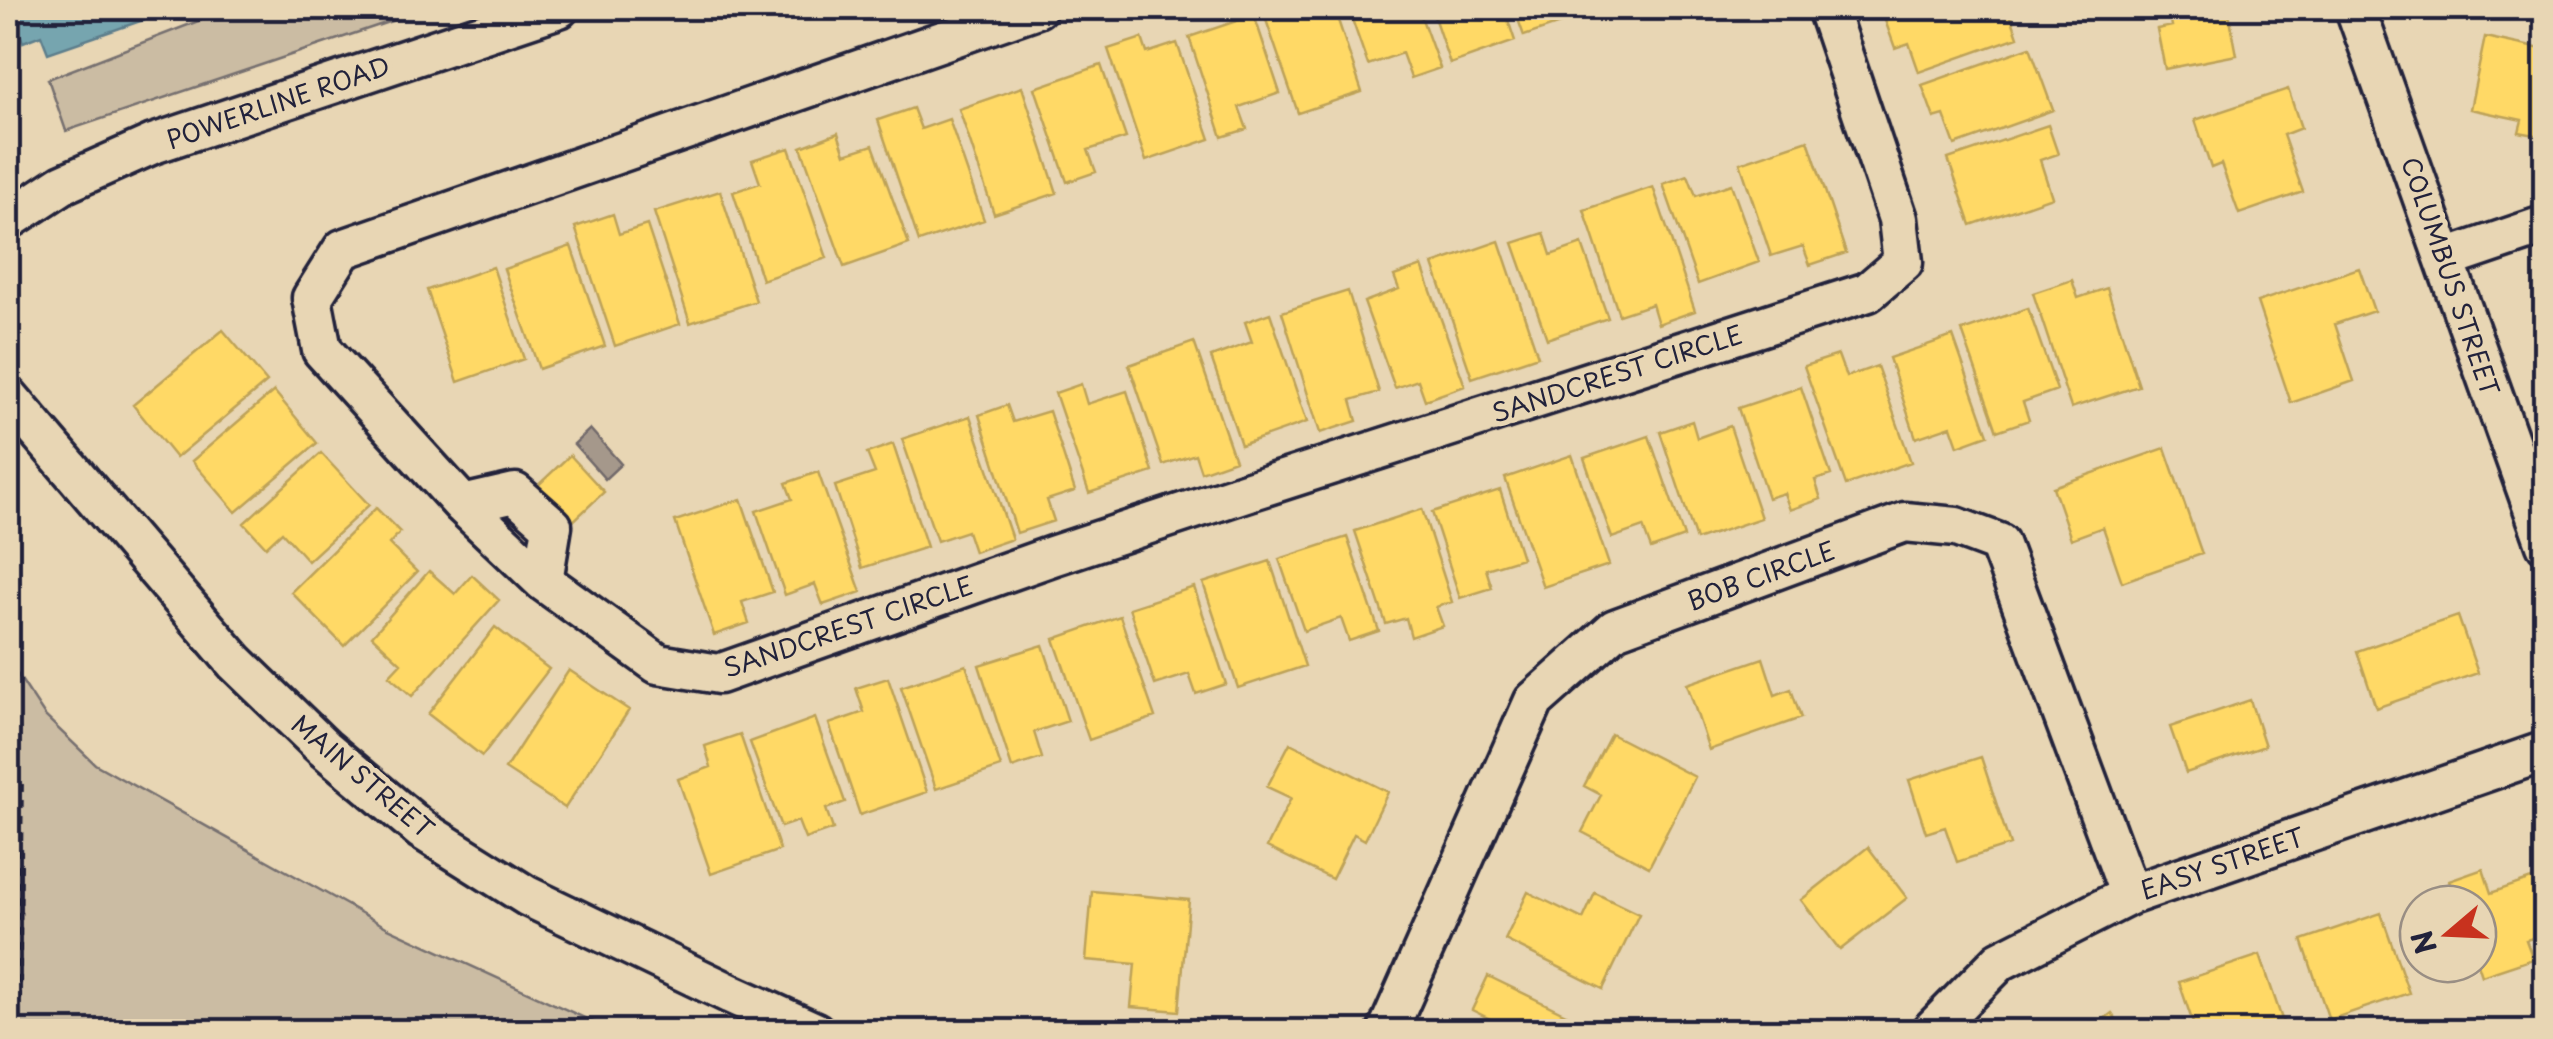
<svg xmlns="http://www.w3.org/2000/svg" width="2553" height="1039" viewBox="0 0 2553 1039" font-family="'Playpen Sans',sans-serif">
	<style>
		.green { fill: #cbbca3; stroke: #766f6f; stroke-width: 2.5 }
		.water { fill: #a5988b; stroke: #71696b; stroke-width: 2.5 }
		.homes { fill: #ffd966; stroke: #bda259; stroke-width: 2.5 }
		.public { fill: #76a5af; stroke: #5d7e8c; stroke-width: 2.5 }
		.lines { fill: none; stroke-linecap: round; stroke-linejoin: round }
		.minor-casing { stroke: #22223b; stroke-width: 45 }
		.path { stroke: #22223b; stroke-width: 6; stroke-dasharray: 8 8; stroke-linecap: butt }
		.minor { stroke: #e8d6b4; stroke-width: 38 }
		.labels { text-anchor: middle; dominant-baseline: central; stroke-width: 10; stroke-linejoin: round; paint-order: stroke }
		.street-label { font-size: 25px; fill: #22223b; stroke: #e8d6b4 }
	</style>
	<rect width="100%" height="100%" fill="#e8d6b4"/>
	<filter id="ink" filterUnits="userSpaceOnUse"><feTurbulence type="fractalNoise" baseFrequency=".01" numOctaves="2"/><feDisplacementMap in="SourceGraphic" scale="20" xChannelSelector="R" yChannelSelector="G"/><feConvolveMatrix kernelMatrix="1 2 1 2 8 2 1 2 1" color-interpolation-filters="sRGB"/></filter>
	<g filter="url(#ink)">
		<path class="green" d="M232,8H430L66,131L48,79Z
			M8,660L45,716L95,764L388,928L613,1031H8Z"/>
		<path class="water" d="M590,429L621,464L605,479L574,444Z"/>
		<path class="homes" d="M1273,8H1334L1362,92L1298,113L1263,11Z
			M1348,8H1418L1440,68L1411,78L1402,53L1368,65Z
			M1431,8H1504L1515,41L1450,64Z
			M1514,8H1587L1590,14L1524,36Z
			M1894,8H2008L2018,37L1919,72L1909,43L1895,48L1882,12Z
			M2168,8H2228L2237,55L2165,69L2157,29L2172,26Z
			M1254,15L1280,93L1239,107L1247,129L1222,137L1189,37Z
			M2485,37L2546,50V137L2519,132L2522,120L2470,109Z
			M1142,38L1147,53L1177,43L1210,139L1146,161L1108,49Z
			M2030,47L2053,110L1955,145L1944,115L1934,118L1922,85Z
			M1101,65L1126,138L1088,150L1096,172L1067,182L1035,88Z
			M1022,87L1057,193L994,214L959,109Z
			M2288,89L2301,128L2283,135L2303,192L2239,214L2221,164L2211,168L2195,120Z
			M913,108L921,129L949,119L984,220L919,242L878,120Z
			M2048,125L2058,154L2040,160L2052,197L1971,225L1948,159Z
			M838,133L845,154L873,145L909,244L844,267L801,147Z
			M1808,140L1846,253L1810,265L1803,246L1771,256L1740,163Z
			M789,148L827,258L762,280L733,192L760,183L752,160Z
			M1688,175L1696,196L1731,184L1759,262L1698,284L1663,184Z
			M1653,187L1695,311L1658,324L1652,304L1619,315L1584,210Z
			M720,191L756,301L690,323L654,212Z
			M613,214L619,234L647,225L680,324L615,346L575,227Z
			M1544,233L1551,255L1582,244L1608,318L1547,339L1513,243Z
			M1499,241L1538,356L1472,378L1433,264Z
			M571,246L605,346L539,369L504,269Z
			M1422,266L1465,386L1425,400L1418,380L1395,388L1364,302L1399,289L1394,276Z
			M493,267L524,359L458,382L427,290Z
			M2359,268L2374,311L2335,324L2354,381L2291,403L2257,302Z
			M2072,280L2078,298L2107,288L2139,386L2071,408L2033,293Z
			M1348,291L1379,392L1351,400L1357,421L1320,433L1282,312Z
			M2028,308L2057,390L2023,402L2029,420L1997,431L1962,331Z
			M1270,313L1307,422L1241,445L1211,357L1252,342L1245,322Z
			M223,330L267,382L176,458L133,405Z
			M1953,336L1988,435L1958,446L1951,426L1916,438L1889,358Z
			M1194,342L1235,460L1201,472L1195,454L1163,465L1129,365Z
			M1838,355L1846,377L1877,366L1911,462L1846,485L1804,366Z
			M1081,384L1087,404L1127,391L1153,472L1089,493L1055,393Z
			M1801,387L1831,475L1815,480L1821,499L1790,510L1784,493L1768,498L1738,408Z
			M274,391L317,443L236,512L192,461Z
			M1007,405L1013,422L1049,411L1075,491L1047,500L1054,521L1017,533L979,415Z
			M970,416L1012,539L974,552L967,531L937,541L902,439Z
			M1692,421L1697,438L1730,426L1761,518L1696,540L1660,432Z
			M1649,436L1684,537L1651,549L1643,527L1612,538L1584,458Z
			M893,444L927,547L862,568L835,486L875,473L867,453Z
			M2165,448L2202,554L2122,582L2103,527L2071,539L2053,487Z
			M321,453L369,505L308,561L282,532L266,547L244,523Z
			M570,455L604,492L566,528L532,491Z
			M1572,455L1609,565L1543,587L1505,478Z
			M818,472L861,592L823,605L815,584L785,595L756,511L792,499L786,483Z
			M1500,490L1522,558L1486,569L1492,588L1460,598L1432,512Z
			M741,499L773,592L742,602L749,623L714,635L675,521Z
			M376,508L400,532L389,544L417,572L344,646L291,592Z
			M1422,509L1452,602L1436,607L1443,626L1411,637L1406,618L1386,624L1355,531Z
			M1347,537L1379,631L1349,641L1341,618L1304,631L1279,559Z
			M1270,561L1305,666L1238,688L1203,583Z
			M429,571L455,594L472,575L499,600L412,696L389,676L401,663L372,636Z
			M1194,587L1226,684L1196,694L1189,674L1155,685L1129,608Z
			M1120,616L1155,717L1089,740L1054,639Z
			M2458,616L2478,673L2376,708L2357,651Z
			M495,627L549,669L482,756L428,714Z
			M1043,645L1068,721L1034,732L1042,758L1012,768L979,665Z
			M1763,658L1775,695L1791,689L1801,718L1709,750L1687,684Z
			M966,665L1001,767L936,789L901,687Z
			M569,670L629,710L565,808L505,769Z
			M888,678L927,792L860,815L829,724L864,712L856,688Z
			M2250,700L2265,746L2186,773L2170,727Z
			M815,718L845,802L826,809L833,829L805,839L798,821L781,827L750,742Z
			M740,734L780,850L711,874L678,779L711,767L705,746Z
			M1611,734L1695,777L1649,867L1582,832L1601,795L1584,786Z
			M1290,743L1388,792L1365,840L1354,834L1332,879L1267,847L1291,798L1267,787Z
			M1981,757L2010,845L1957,862L1945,827L1926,833L1909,780Z
			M1868,847L1907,898L1840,950L1801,900Z
			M2483,869L2491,893L2543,875L2546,882V934L2526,940L2533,959L2482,976L2478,964V904H2457L2449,881Z
			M1092,891L1189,900L1179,1011L1131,1007L1135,964L1086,960Z
			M1528,892L1583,919L1595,893L1639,914L1603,989L1505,940Z
			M2381,913L2409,993L2329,1020L2302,940Z
			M2260,955L2286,1031L2196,1032L2179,982Z
			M1488,976L1578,1020L1572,1032H1496L1500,1024L1472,1010Z
			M2112,1013L2125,1032H2086Z"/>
		<path class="public" d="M11,8H178L48,53L41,35L23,42Z"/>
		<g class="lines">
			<defs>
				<path id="minor" d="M1037,8L343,249L312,298L322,350L463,505L543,581L658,664L719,674L1052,556L1246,492L1868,292L1903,262L1898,219L1827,8
					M2355,8L2546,544
					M8,220L63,184L153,144L559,8
					M2446,259L2546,225
					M8,396L235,662L324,748L422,830L527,896L731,994L815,1032
					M463,505L515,493L552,526L543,581
					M1387,1032L1534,701L1615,629L1905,522L1956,527L1999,543L2130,895
					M1930,1032L2000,961L2130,895L2546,751"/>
			</defs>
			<use href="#minor" class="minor-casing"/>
			<path class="path" d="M18,1032L21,778"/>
			<use href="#minor" class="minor"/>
		</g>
	</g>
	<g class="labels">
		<g class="street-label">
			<text transform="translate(278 102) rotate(-19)">POWERLINE ROAD</text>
			<text transform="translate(2451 276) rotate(71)">COLUMBUS STREET</text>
			<text transform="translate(1617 373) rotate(-18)">SANDCREST CIRCLE</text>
			<text transform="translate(1761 575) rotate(-20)">BOB CIRCLE</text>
			<text transform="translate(848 626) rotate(-19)">SANDCREST CIRCLE</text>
			<text transform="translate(363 776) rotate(40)">MAIN STREET</text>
			<text transform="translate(2222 863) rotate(-19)">EASY STREET</text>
		</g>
	</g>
	<rect width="2553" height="1039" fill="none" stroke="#e8d6b4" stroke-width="40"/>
	<rect x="20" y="20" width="2513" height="999" fill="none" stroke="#22223b" stroke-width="4" filter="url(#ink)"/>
	<g transform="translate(2448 934) rotate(251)"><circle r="48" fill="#e8d6b4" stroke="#998e84" stroke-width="2.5"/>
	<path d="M0-8L18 38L0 25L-18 38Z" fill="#c8321e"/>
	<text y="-15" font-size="28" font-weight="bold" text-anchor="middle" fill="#22223b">N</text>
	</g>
</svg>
